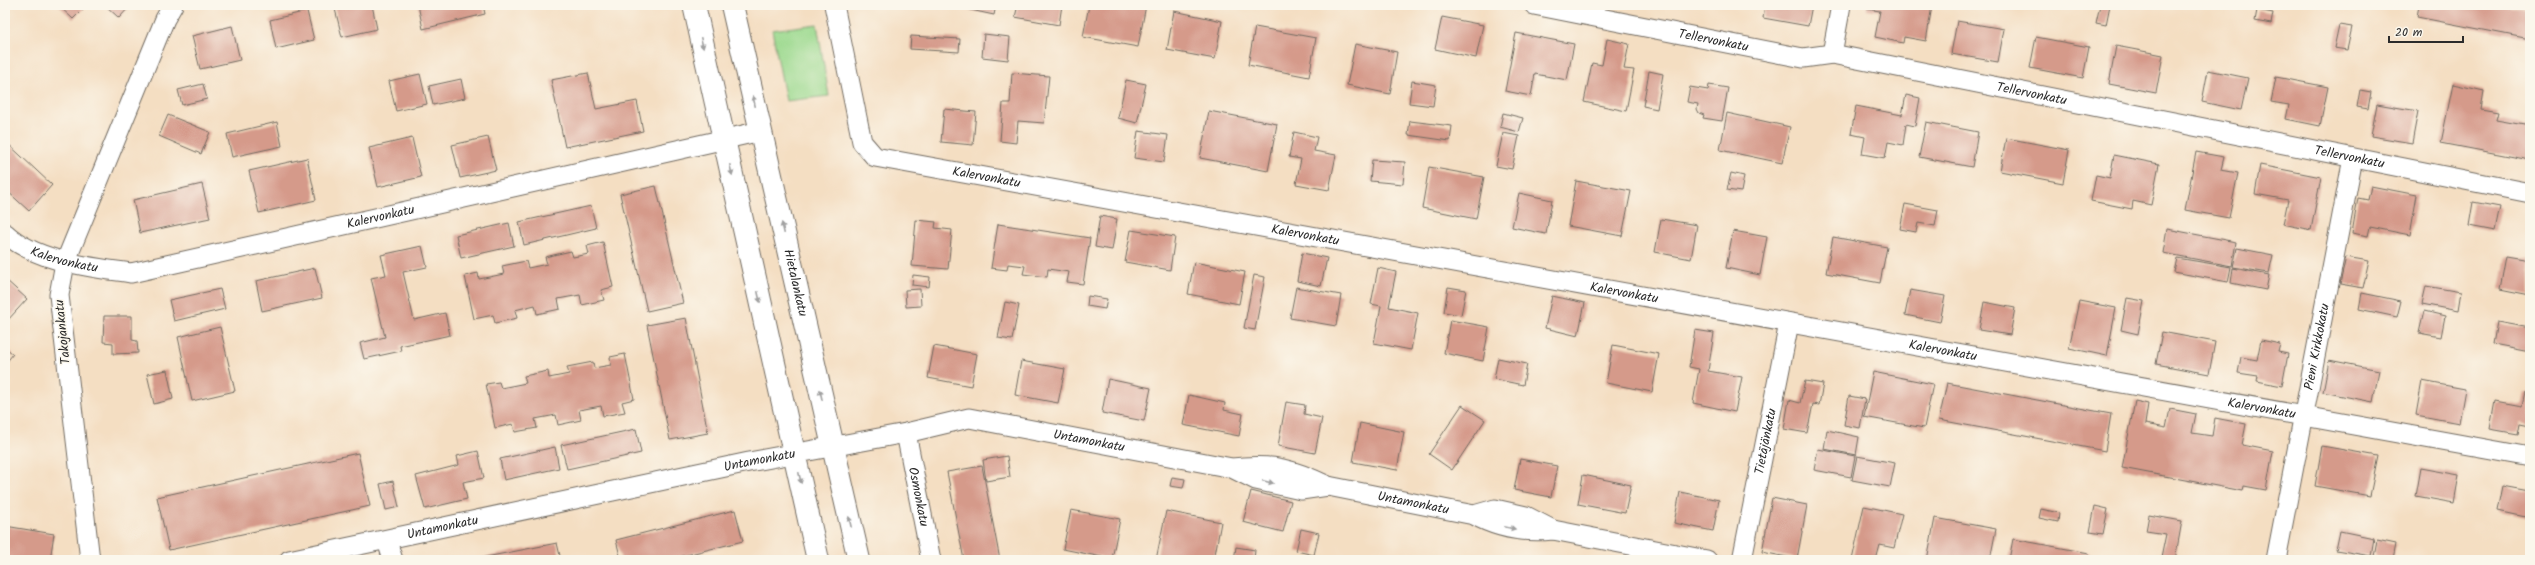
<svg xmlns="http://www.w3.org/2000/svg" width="2535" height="565" viewBox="0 0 2535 565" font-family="Kalam,sans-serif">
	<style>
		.green { fill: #9bd98e; stroke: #63825c }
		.building { fill: #d59a8a }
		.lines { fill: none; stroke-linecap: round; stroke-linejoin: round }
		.street-casing { stroke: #716a60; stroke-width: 21 }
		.secondary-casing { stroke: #716a60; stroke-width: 24 }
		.street { stroke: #fff; stroke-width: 19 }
		.secondary { stroke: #fff; stroke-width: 22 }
		.oneway { fill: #a0a0a0 }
		.labels { text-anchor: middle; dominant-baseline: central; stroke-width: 3; stroke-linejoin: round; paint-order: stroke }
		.street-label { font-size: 13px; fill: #2b2b2b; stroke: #fbf7ec }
	</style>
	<rect width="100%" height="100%" fill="#fbf7ec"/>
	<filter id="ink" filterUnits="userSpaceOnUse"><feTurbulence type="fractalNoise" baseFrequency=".025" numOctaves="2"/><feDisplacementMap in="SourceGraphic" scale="8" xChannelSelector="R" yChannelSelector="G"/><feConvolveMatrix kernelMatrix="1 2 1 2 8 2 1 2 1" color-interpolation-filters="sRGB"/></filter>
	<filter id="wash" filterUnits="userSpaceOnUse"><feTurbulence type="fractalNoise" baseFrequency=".012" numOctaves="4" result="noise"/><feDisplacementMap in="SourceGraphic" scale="16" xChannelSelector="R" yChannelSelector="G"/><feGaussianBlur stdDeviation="0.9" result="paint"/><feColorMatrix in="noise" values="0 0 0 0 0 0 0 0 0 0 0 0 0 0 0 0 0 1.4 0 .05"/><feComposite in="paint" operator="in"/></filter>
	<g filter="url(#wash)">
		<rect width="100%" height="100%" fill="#f4dec2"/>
		<path class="green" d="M817,24L829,96L786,101L772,30Z"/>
		<g id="blocks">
			<path class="building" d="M58,5H87L73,19Z
				M105,5H131L119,18Z
				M334,5H372L377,29L342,37Z
				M418,5H483L485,14L423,29Z
				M947,5H996L994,15Z
				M1018,5H1062L1059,25L1015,17Z
				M1089,5H1146L1138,47L1083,37Z
				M1765,5H1812L1808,26L1763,18Z
				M1867,5L1932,6L1926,41L1904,37L1903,43L1875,37L1880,11L1867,9Z
				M2100,5H2110L2106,25L2096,23Z
				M2419,5L2530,6V39L2417,17Z
				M2257,10L2273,13L2271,24L2255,21Z
				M307,11L314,40L276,49L270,20Z
				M1174,11L1222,21L1215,59L1167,50Z
				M1442,17L1483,25L1476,58L1435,49Z
				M1957,21L2004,29L1998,62L1951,54Z
				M2339,25L2352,27L2347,50L2334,48Z
				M232,26L240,60L200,69L192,36Z
				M1255,27L1316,38L1309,77L1248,65Z
				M1516,33L1574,44L1567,80L1535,74L1531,96L1505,91Z
				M984,34L1010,37L1008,60L982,57Z
				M911,36L960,39L959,52L910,49Z
				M2036,37L2089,47L2083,78L2030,68Z
				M1607,39L1629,44L1624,69L1634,70L1626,111L1584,102L1592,63L1602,65Z
				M1355,44L1397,52L1390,94L1347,85Z
				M2116,46L2163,55L2156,93L2109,84Z
				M2208,70L2248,78L2241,110L2202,102Z
				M1649,71L1663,74L1657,109L1643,106Z
				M588,73L596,109L637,101L643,131L565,147L551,80Z
				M1012,73L1049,76L1044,123L1018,121L1016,143L1000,141L1003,103H1010Z
				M420,74L427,104L396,111L389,81Z
				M2276,77L2328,87L2320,126L2286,119L2289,105L2271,102Z
				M461,79L465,98L433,105L429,86Z
				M1126,80L1146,84L1137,123L1118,118Z
				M1412,81L1436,85L1433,106L1409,103Z
				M203,84L207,99L182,105L178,90Z
				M2453,84L2484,91L2481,109L2498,112L2496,120L2530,126V160L2441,143Z
				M1709,85L1728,88L1722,121L1703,118L1704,115L1699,113L1697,109L1698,104L1687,102L1690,87L1708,90Z
				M2360,90L2371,92L2368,109L2357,107Z
				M1906,95L1920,98L1915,126L1906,124L1903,145L1888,142L1885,158L1862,154L1865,137L1851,134L1856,106L1902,115Z
				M2377,104L2418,111L2412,143L2371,136Z
				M944,109L976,112L973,145L941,142Z
				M1209,111L1277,124L1268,171L1200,158Z
				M1503,113L1523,118L1519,132L1500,127Z
				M1727,113L1790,127L1782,163L1720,150Z
				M168,115L210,132L201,154L159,136Z
				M1410,121L1452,126L1450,141L1408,135Z
				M277,122L282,146L232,157L227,134Z
				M1926,122L1978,132L1972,167L1919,157Z
				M1138,131L1168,135L1164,162L1134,158Z
				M1294,132L1317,137L1314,151L1336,155L1329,190L1296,184L1301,159L1289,157Z
				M1503,133L1519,136L1512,169L1496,166Z
				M488,137L496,170L460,178L452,145Z
				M412,138L421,177L378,187L369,148Z
				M2006,138L2069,150L2063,183L2000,171Z
				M5,141L52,185L29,211L5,189Z
				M2196,152L2224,157L2221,170L2238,173L2229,218L2185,210Z
				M2114,155L2159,164L2151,205L2133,201L2132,209L2091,201L2096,175L2110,178Z
				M307,158L316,200L259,213L249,171Z
				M1372,160L1405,162L1403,184L1370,181Z
				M2260,165L2321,177L2311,230L2283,224L2288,200L2255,194Z
				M1429,167L1484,177L1476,219L1422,208Z
				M1731,173L1744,176L1741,192L1727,190Z
				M1576,181L1631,191L1622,236L1568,226Z
				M202,184L210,218L140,233L133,200Z
				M656,186L683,303L647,311L620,194Z
				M2371,186L2417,195L2410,235L2370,227L2368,236L2352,233L2358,198L2368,200Z
				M1519,193L1552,200L1546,234L1512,227Z
				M2473,202L2500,207L2495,231L2469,226Z
				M1905,204L1938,210L1935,226L1918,223L1916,232L1900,229Z
				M591,206L596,228L524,245L519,222Z
				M1100,216L1117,219L1112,250L1095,247Z
				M1661,219L1697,225L1691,259L1655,252Z
				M916,220L936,222L935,228L952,230L948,269L912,266Z
				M509,223L514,246L461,258L456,235Z
				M998,224L1090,238L1083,284L1067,282L1069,272L1048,269L1047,277L1023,274L1025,266L1008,264L1007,270L991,268Z
				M2167,229L2236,242L2232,266L2163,253Z
				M1131,230L1175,237L1170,270L1125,262Z
				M1733,231L1767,237L1760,275L1726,268Z
				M1833,237L1887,247L1880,283L1826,273Z
				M603,242L613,287L601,290L604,300L582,305L580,295L558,299L560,309L537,314L535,305L515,310L517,318L495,323L493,315L474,319L465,276L478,273L479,279L504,274L502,266L526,261L528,268L547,264L545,257L571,251L573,257L589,254L587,246Z
				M422,246L427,267L403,272L414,320L445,313L450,335L400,346L401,351L364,359L360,343L385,337L371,278L386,275L381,255Z
				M2237,248L2273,255L2269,273L2233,267Z
				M1302,253L1327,258L1321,286L1297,281Z
				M2506,256L2530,260V295L2500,289Z
				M2346,257L2369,261L2363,288L2340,284Z
				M2177,258L2231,267L2228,282L2174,272Z
				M1194,262L1245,272L1239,304L1188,294Z
				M315,268L322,298L262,311L256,281Z
				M1378,268L1396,272L1389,307L1418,313L1411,350L1374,343L1381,306L1371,304Z
				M2233,268L2269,275L2266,290L2231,283Z
				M913,275L930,277L929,287L912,285Z
				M1254,275L1265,277L1255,330L1244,328Z
				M5,279L27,299L7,321L5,319Z
				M2426,286L2461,292L2458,311L2422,304Z
				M1296,287L1341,295L1336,326L1290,318Z
				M1448,287L1466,290L1461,315L1444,312Z
				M220,289L225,309L174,321L169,300Z
				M920,289L921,306L906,307L905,290Z
				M1910,290L1945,296L1940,322L1905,315Z
				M2362,293L2401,301L2397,317L2359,309Z
				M1088,296L1107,299L1105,309L1087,306Z
				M1552,296L1585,303L1578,336L1545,328Z
				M2127,298L2144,301L2138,334L2121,330Z
				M2079,301L2116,308L2107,356L2069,348Z
				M1005,302L1019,305L1012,340L998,338Z
				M1984,302L2015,308L2010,335L1979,330Z
				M2424,311L2445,316L2441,337L2419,333Z
				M104,316H132V340L137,341L138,353L113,354V343L103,342Z
				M686,318L708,433L670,440L647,325Z
				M1450,320L1489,327L1483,361L1444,353Z
				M2497,322L2530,328V351L2493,344Z
				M220,327L235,391L192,401L178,337Z
				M1695,330L1714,333L1708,371L1742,377L1735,412L1693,403L1699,369L1689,367Z
				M2162,332L2215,342L2209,374L2156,364Z
				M2261,340L2280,344L2278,352L2288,354L2282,386L2257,381L2258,376L2238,373L2241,357L2257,360Z
				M1613,345L1659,354L1652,392L1606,383Z
				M934,346L977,354L971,386L928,378Z
				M5,347L13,354L5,364Z
				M625,354L634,399L622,402L625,412L603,416L601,406L579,410L581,420L558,425L556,415L535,419L537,428L515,432L513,424L495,428L486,384L499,382L501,388L526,383L524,376L548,371L549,378L569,374L567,367L593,362L594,368L611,365L610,357Z
				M1498,358L1527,364L1523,385L1494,379Z
				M2329,360L2379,370L2373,402L2323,392Z
				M1021,361L1065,369L1058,403L1015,395Z
				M167,370L173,399L154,404L147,374Z
				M1873,372L1933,384L1924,428L1864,417Z
				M1108,379L1151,388L1144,421L1102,413Z
				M1805,381L1823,384L1819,405L1813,404L1807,433L1784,429L1789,400L1800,403Z
				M2422,381L2465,389L2459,423L2416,415Z
				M1947,383L2111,414L2105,451L1939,420Z
				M2525,393L2530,394V425L2520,423L2518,434L2490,429L2495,401L2522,406Z
				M1189,395L1225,403L1224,410L1243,414L1239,436L1183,425Z
				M1849,396L1865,399L1860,428L1844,425Z
				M2135,401L2148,404L2145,424L2166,428L2170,409L2196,414L2192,433L2212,436L2215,418L2246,424L2242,445L2273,451L2266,490L2244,486L2243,491L2122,468Z
				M1286,402L1305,405L1304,414L1322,418L1315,453L1278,446Z
				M1462,405L1485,420L1452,470L1429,454Z
				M1360,423L1404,432L1397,470L1353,462Z
				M636,429L641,453L567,469L561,445Z
				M1827,430L1859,437L1856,455L1824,449Z
				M2322,446L2378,456L2370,496L2315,486Z
				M555,447L559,468L504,480L500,459Z
				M1818,449L1855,456L1851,477L1814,470Z
				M478,451L484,478L463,482L467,499L425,509L416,476L459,465L457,456Z
				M358,453L370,506L169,550L157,497Z
				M1007,456L1010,477L986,481L983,460Z
				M1857,456L1895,463L1890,487L1852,480Z
				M1520,459L1557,466L1551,497L1514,490Z
				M982,466L1000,560H964L947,472Z
				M2421,468L2459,475L2454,503L2416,496Z
				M1583,475L1631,485L1625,513L1578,504Z
				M1172,477L1185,479L1183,488L1170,486Z
				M393,481L399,507L386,510L380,484Z
				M2503,486L2530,491V518L2498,511Z
				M1251,491L1291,501L1283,532L1243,522Z
				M1680,492L1719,500L1713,531L1674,523Z
				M1772,498L1807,505L1797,559L1762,552Z
				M1864,506L1902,514L1894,548L1880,545L1876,560H1852Z
				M2095,506L2108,509L2103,534L2090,532Z
				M2041,509L2059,513L2058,522L2039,518Z
				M735,510L743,541L666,560H621L616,540Z
				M1071,510L1120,519L1112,559L1063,549Z
				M1166,511L1221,522L1214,560H1156Z
				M2149,515L2182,521L2175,560L2161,558L2166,534L2146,531Z
				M1935,518L1996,529L1990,560H1927Z
				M5,526L54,534L50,560H5Z
				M1301,529L1319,533L1314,555L1296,551Z
				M2340,531L2374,538L2371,556L2336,550Z
				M2013,539L2089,553L2087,560H2009Z
				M2377,540L2396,544L2393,560L2374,556Z
				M557,543L561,560H476V559Z
				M1236,547L1255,550L1254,560H1234Z
				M2529,547L2530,560H2527Z"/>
		</g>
	</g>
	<g filter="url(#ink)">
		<use href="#blocks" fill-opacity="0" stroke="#716a60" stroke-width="1"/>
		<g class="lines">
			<defs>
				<g id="street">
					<path id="s1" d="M834,5L862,142L875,157L2530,457"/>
					<path id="s2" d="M1534,5L1803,58L1832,54L2530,193"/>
					<path d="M1832,54L1841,5"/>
					<path id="s3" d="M5,233C36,262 91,267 131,273L761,131"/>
					<path id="s4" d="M906,433L931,560"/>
					<path id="s5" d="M1328,486L1474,515C1499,529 1524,533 1553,530L1526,516L1495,509L1474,515"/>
					<path d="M1553,530L1707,560"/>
					<path d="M387,541L393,560"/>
					<path d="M90,560L59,295L65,263L165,19L173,5"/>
					<path id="s6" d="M289,560L749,462L906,433L969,418L1232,468L1256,480L1301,490L1328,486C1293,469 1272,463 1232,468"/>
					<path id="s7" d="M1742,560L1789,323"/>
					<path id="s8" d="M2276,560L2353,158"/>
				</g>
				<g id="secondary">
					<path d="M694,5L818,560"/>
					<path id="s9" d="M732,5L859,560"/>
				</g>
			</defs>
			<use href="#street" class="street-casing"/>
			<use href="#secondary" class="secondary-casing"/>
			<use href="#street" class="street"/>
			<use href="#secondary" class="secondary"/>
		</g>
		<defs><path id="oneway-solid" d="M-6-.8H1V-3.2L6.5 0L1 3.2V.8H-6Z"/></defs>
		<g class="oneway">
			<use href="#oneway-solid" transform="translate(702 43) rotate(77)"/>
			<use href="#oneway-solid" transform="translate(754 101) rotate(-103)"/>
			<use href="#oneway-solid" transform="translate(731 170) rotate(77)"/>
			<use href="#oneway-solid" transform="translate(783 228) rotate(-103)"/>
			<use href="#oneway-solid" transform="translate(759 297) rotate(77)"/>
			<use href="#oneway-solid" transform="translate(821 395) rotate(-103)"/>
			<use href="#oneway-solid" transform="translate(800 478) rotate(77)"/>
			<use href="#oneway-solid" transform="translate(1268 482) rotate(13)"/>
			<use href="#oneway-solid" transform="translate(850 522) rotate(-103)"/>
			<use href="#oneway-solid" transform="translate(1510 528) rotate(12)"/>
		</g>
	</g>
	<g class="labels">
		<g class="street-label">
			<text stroke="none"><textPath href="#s2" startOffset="183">Tellervonkatu</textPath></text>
			<text stroke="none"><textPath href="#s2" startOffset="507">Tellervonkatu</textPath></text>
			<text stroke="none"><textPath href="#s2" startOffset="831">Tellervonkatu</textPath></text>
			<text stroke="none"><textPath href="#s1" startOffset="273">Kalervonkatu</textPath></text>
			<text stroke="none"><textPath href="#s3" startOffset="390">Kalervonkatu</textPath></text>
			<text stroke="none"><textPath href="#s1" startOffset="597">Kalervonkatu</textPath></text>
			<text stroke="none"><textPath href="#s3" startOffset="66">Kalervonkatu</textPath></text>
			<text stroke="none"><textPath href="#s9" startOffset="285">Hietalankatu</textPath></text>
			<text stroke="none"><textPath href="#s1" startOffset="921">Kalervonkatu</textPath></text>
			<text transform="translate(63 332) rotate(-96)">Takojankatu</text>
			<text stroke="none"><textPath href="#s8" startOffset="217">Pieni Kirkkokatu</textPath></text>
			<text stroke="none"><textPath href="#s1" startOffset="1245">Kalervonkatu</textPath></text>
			<text stroke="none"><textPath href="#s1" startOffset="1569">Kalervonkatu</textPath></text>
			<text stroke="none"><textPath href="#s6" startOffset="817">Untamonkatu</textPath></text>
			<text stroke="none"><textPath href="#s7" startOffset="121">Tietäjänkatu</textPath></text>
			<text stroke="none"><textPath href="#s6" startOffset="481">Untamonkatu</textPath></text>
			<text stroke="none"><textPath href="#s4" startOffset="65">Osmonkatu</textPath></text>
			<text stroke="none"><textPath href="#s5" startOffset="87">Untamonkatu</textPath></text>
			<text stroke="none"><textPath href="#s6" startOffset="157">Untamonkatu</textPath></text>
		</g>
	</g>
	<rect width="2535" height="565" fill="none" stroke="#fbf7ec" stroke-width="20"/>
	<path d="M2389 36v6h74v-6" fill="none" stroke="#2b2b2b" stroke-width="2"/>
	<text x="2395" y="36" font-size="12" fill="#2b2b2b" stroke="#fbf7ec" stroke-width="3" paint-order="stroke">20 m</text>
</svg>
